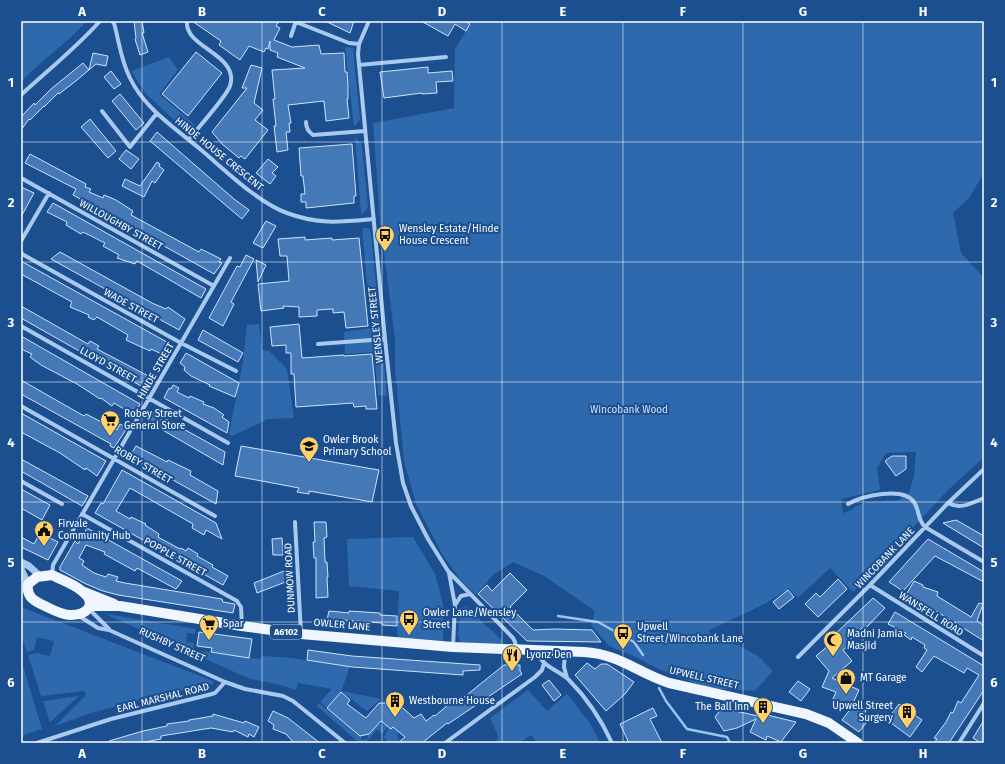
<svg xmlns="http://www.w3.org/2000/svg" width="1005" height="764" viewBox="0 0 1005 764" font-family="'Fira Sans',sans-serif">
	<style>
		.green { fill: #2e69ad; fill-rule: evenodd }
		.lines { fill: none; stroke-linecap: round; stroke-linejoin: round }
		.stream { stroke: #9cc4f0; stroke-width: 2.5 }
		.building { fill: #4478b7; stroke: #cfe3fa }
		.minor { stroke: #a9c9ee; stroke-width: 4 }
		.tertiary { stroke: #a9c9ee; stroke-width: 7 }
		.primary { stroke: #f0f6ff; stroke-width: 10 }
		.grid { fill: none; stroke: #fff; stroke-width: 1; stroke-opacity: 0.55 }
		.labels { text-anchor: middle; dominant-baseline: central; stroke-width: 4; stroke-linejoin: round; paint-order: stroke }
		.shield { fill: #1b4f8f; stroke: #bbcadd; stroke-width: 1 }
		.shield-label { font-size: 9px; font-weight: bold; fill: #fff }
		.street-label { font-size: 10px; fill: #fff; stroke: #1b4f8f }
		.poi-label { font-size: 10px; fill: #fff; stroke: #1b4f8f; text-anchor: start }
		.park-label { font-size: 10px; fill: #cfe3fa; stroke: #1b4f8f }
		.neatline { fill: none; stroke: #fff; stroke-width: 1.5 }
		.grid-label { font-size: 13px; text-anchor: middle; font-weight: bold; fill: #fff }
	</style>
	<rect width="100%" height="100%" fill="#1b4f8f"/>
	<path class="green" d="M21,21H87C67,43 42,60 21,82Z
		M472,21H984V173L969,198L953,213L961,253L984,278V457L946,492L853,592L830,568L798,598L789,589L766,603L708,631L725,643L738,645L758,656L773,671L755,691L706,688L659,669L631,655L609,646L591,625L595,611L544,576L513,562L493,575L476,595L460,579L442,554L416,504L404,461L395,368V339L380,221L373,123L454,108L455,49ZM916,452L914,476L909,493L899,500L866,502L854,507L852,510L843,513L841,499L880,490L877,468L886,453Z
		M345,47L353,48L360,120L354,127Z
		M169,57L178,70L159,94L195,125L191,129L183,128L146,94L131,71Z
		M355,137L361,143L362,147L368,207L366,211L361,215Z
		M362,228H369L371,233L387,396L378,395L374,352L345,354L344,332L371,328Z
		M259,324L262,350L269,351L287,369L294,418L268,419L232,436L229,434L243,362L247,325Z
		M413,537L435,574L443,604V641L397,639L399,591L349,586L347,539Z
		M21,607L213,681L214,684L143,699L91,713L55,726L86,695L84,691L41,696L28,655L36,653L50,656L54,641L37,637L34,650L27,652L21,636Z
		M466,607L503,641L501,645L460,642L458,635L460,608Z
		M107,614L196,629L195,634L187,633L186,642L194,643L193,650L260,659L263,656L291,658L350,666L341,692L362,739L363,740L367,739L368,734L378,724L382,725L387,724L388,726L382,734L377,729L366,743H359L317,706L319,703L326,709L327,708L320,702L332,689L298,683L296,690L277,684L250,679L107,615Z
		M21,660L42,729L21,736Z
		M528,690L547,711L567,694L590,723L600,743H537L531,735L519,743L497,742L498,736L490,718Z
		M342,691L381,699L367,711L342,692Z
		M79,696L50,722L43,701Z
		M389,727L391,728L393,727L399,732L397,736L400,742L398,743H389L384,737Z"/>
	<g class="lines">
		<path class="stream" d="M558,616L598,622L634,642L643,655
			M659,688L666,701L687,729L727,737L730,743"/>
	</g>
	<path class="building" d="M134,21H142L144,33H142L148,52L140,55L135,39L136,38Z
		M192,21H279L276,26L280,28L274,40L292,47L319,45L321,54L344,53L345,72H347L348,84V99H347L349,118L326,121L324,101L288,105L291,123H289L290,132H286L288,150L277,152L274,126H276L273,99H275L272,70L305,68L277,57L278,53L270,50V41L268,49L266,48L264,52L249,46L240,60L219,45L221,41Z
		M325,21H354L350,33Z
		M421,21H465L470,24L466,31L455,24L448,36Z
		M196,52L222,73L188,116L162,94Z
		M93,53L108,56L106,66L96,64L77,80L59,94L58,93L44,107V106L30,120L29,119L21,130V117L34,103L35,105L51,89L83,63L89,70Z
		M251,65L262,68L254,103L263,110L255,120L268,130L245,159L241,156L239,158L222,144L212,132L247,88H242Z
		M428,67V73L452,71L453,81L436,82L437,93L422,94V93L384,98L380,72Z
		M111,71L121,84L114,89L104,77Z
		M120,94L144,123L136,130L112,101Z
		M90,119L116,151L108,158L81,127Z
		M157,132L234,199L249,210L242,219L150,141Z
		M352,144L356,196H354V203L306,208V202H301V194H305L303,176H301L299,148Z
		M126,150L139,159L131,169L119,159Z
		M30,154L86,184L85,187L91,189L89,192L103,198L104,195L116,200L133,211L131,215L199,252L201,249L221,259L219,262L222,263L214,274L73,195L76,189L25,163Z
		M268,159L278,167L272,173L276,176L270,184L256,173Z
		M157,162L160,164L159,166L164,170L155,183L152,181L144,197L122,186L125,179L140,186Z
		M21,187L34,193L21,217Z
		M53,203L206,289L201,298L137,261L135,264L117,258L119,255L103,246L105,243L83,232L81,234L66,225L67,222L47,212Z
		M266,221L276,226L263,248L253,243Z
		M305,237V240L332,238V240L359,238L368,326L346,328L344,312L333,313V309L317,310V316L299,317V307L283,306L284,308L261,311L258,284L289,281L287,256H280L278,239Z
		M60,252L152,303L166,309L168,307L185,319L179,330L51,259Z
		M246,255L254,259L231,302L234,304L223,326L209,318L237,266L240,267Z
		M256,260L266,265L258,282Z
		M21,261L174,346L168,357L151,349L150,351L126,340L128,335L97,317L94,320L88,317L89,315L70,307L72,302L21,274Z
		M21,306L88,344L90,341L99,346L97,349L154,379L148,390L21,318Z
		M299,324L302,358L344,355V356L372,354L377,409H366V406L354,407L353,403L296,407L294,374H291V353H286V345L272,346L270,327Z
		M203,330L243,353L238,362L198,340Z
		M21,336L140,404L134,415L114,403L112,406L101,398L100,399L77,384L41,365L30,357L32,354L21,349Z
		M186,353L239,383L235,397L209,386L210,385L191,376L184,370L185,367L180,363Z
		M21,380L84,416L86,414L117,430L120,424L127,428L114,448L110,446L111,444L21,394Z
		M173,385L179,388L177,392L189,398L190,396L204,402L203,404L214,408L224,415L222,417L229,422L227,433L164,398L169,388L171,389Z
		M153,412L225,452L223,465L147,421Z
		M21,413L106,461L97,476L86,468L85,470L60,453L21,432Z
		M136,446L167,462L168,460L191,471L190,475L218,491L216,504L130,456Z
		M241,446L379,470L372,502L309,491V494L297,492L299,488L235,476Z
		M892,456H906V469L896,476L885,461Z
		M21,459L88,496L82,506L21,471Z
		M122,470L216,523L222,539L206,530L204,535L192,528L193,524L130,488L116,511L130,519L131,517L146,524L145,525L159,534L158,537L180,549L181,548L186,551L188,548L198,554L197,556L213,565L212,567L228,576L223,585L95,513L101,503L103,504Z
		M21,489L50,505L42,520L21,508Z
		M956,520L984,536V548L943,523Z
		M314,522H326L327,537L324,538L325,562H327L328,577H327L328,597L316,598V558H314L313,542H315Z
		M87,528L182,581L176,589L137,568L135,571L104,554L105,552L86,545L79,558L84,561L82,565L94,573L106,577L108,574L118,577L116,581L125,583L222,599L223,602L235,604L233,613L118,595L103,591L86,584L60,570V567L75,541L78,544Z
		M40,533L58,542L48,560L21,547V537L34,544Z
		M282,538L283,555H273L272,539Z
		M928,539L984,572V582L935,556L903,591L889,582Z
		M284,571L288,581L257,593L254,583Z
		M510,573L527,590L510,607L533,630L555,629L592,630L601,642L527,641L478,594L487,585L492,591Z
		M838,579L847,589L818,617L805,604L816,593L820,597Z
		M914,581L923,585V587L938,592L937,596L971,617L979,603L983,604L977,621L984,626V641L907,593Z
		M788,590L794,597L779,609L773,602Z
		M873,598L885,608L865,629L863,627L849,641L852,643L843,650L852,661L832,678L859,690L854,701L866,710L865,713L861,711L860,713L869,719L859,732L842,720L852,707L833,699L836,692L822,687L829,671L816,656L835,640L832,637Z
		M329,611L349,613V611L380,613V615L397,616V626L382,625V623L343,620V622L327,620Z
		M895,612L984,666V690L949,743H934L937,739L934,738L946,722L951,712L953,713L958,701L961,703L979,675L967,668L964,673L934,656L922,672L916,667L927,650L924,648L925,645L912,637L911,640L904,635L906,633L888,624Z
		M199,632L252,639L249,658L211,652L212,648L197,646Z
		M308,650L352,656L480,665V670L463,671V675L352,667L307,660Z
		M587,663L595,669L601,664H607L634,682L625,694L606,711L575,675Z
		M504,665H520V671L522,674L448,724L447,723L422,743H398L405,737L393,727L391,729L381,721L369,734L360,736L327,708L341,692L350,700L347,704L366,718L379,703H390L395,708H403L414,718L421,714L426,721L434,715L435,716L449,704L450,706L461,696L463,698Z
		M549,680L561,695L554,701L542,685Z
		M798,681L810,689L801,701L789,692Z
		M899,704L922,720L910,737L887,720Z
		M653,708L657,716L650,719L662,743H629L620,724Z
		M722,708L758,716L759,713L796,722L781,742L767,736L766,740L750,732L756,719L737,728L724,731L715,717Z
		M273,711L288,718L320,743H294L286,734L273,729L274,725L268,721Z
		M213,714L244,723L245,721L259,727L254,737L249,734L248,737L234,730L233,732L211,728L161,736V739L139,743H110L109,741L143,731L167,726V724L189,721V720L213,716Z
		M984,720V743H981L973,738Z"/>
	<g class="lines">
		<path class="minor" d="M112,21L114,23C119,41 121,61 130,78C144,108 175,128 200,149C224,169 257,202 287,213C319,225 341,222 374,219
			M187,21C184,48 240,54 230,86C226,97 198,128 189,139
			M369,21L359,44L358,54L385,339L396,443L403,483L411,506L428,539L448,571L513,638L515,642L517,650
			M296,22L349,43L359,44
			M291,36L296,21
			M359,65L446,57
			M21,95C47,71 76,48 100,21
			M102,111L130,147L157,113
			M306,122C306,128 308,131 313,135L365,131
			M21,178L214,286
			M21,241L49,193
			M21,252L22,254L181,343L236,371
			M21,326L228,443
			M318,344L385,339
			M21,406L215,516
			M21,481L62,504
			M948,503C961,510 971,503 984,498
			M848,504C862,496 903,486 914,502C920,511 917,519 925,527L984,562
			M82,514L237,601L241,607L242,626
			M295,522L301,633
			M449,573L455,605L453,647
			M52,575L53,565L230,258
			M870,585L984,656
			M455,605L461,596L470,594
			M89,609L109,629
			M79,616L98,628L109,630L225,682L245,689L283,696L293,701L345,743
			M538,651C540,666 558,670 568,679C587,698 601,719 612,743
			M565,652L564,667L567,678
			M798,657L869,586L948,503L984,469
			M37,743L111,719L208,695L215,693L225,682
			M445,743L535,677L542,670L544,663
			M959,743L984,703"/>
		<path class="tertiary" d="M21,562L29,566L40,576
			M21,569L28,584"/>
		<path class="primary" d="M52,575C62,580 74,584 82,591C98,604 87,615 71,615C62,615 53,610 45,606C34,601 26,597 28,584L37,577Z
			M84,592L114,604
			M91,606H120L242,626L301,634L453,647L584,652C619,654 638,673 669,683L806,714L829,723L858,743"/>
	</g>
	<path class="grid" d="M142,21V743M262,21V743M382,21V743M502,21V743M623,21V743M743,21V743M863,21V743M21,142H984M21,262H984M21,382H984M21,502H984M21,622H984"/>
	<defs>
		<symbol id="bus-pin" viewBox="-11 -11 22 30"><path d="M0 17L-7.5 6A9.5 9.5 0 1 1 7.5 6Z" fill="#ffd166" stroke="#1b4f8f"/><path d="M-5-6H5V4H4V6H2V4H-2V6H-4V4H-5ZM-3.5-4V0h7V-4ZM-3.5 1.2v1.5H-2V1.2ZM2 1.2v1.5H3.5V1.2Z" fill="#111"/></symbol>
		<symbol id="supermarket-pin" viewBox="-11 -11 22 30"><path d="M0 17L-7.5 6A9.5 9.5 0 1 1 7.5 6Z" fill="#ffd166" stroke="#1b4f8f"/><path d="M-6-5.5h2.5l.6 2H6L4.5 2H-2.5L-4.4-4H-6ZM-1.5 3.2a1.3 1.3 0 1 0 .1 0ZM3 3.2a1.3 1.3 0 1 0 .1 0Z" fill="#111"/></symbol>
		<symbol id="school-pin" viewBox="-11 -11 22 30"><path d="M0 17L-7.5 6A9.5 9.5 0 1 1 7.5 6Z" fill="#ffd166" stroke="#1b4f8f"/><path d="M0-5L7-2L0 1L-7-2ZM-4 1L0 2.5L4 1V4Q0 6-4 4Z" fill="#111"/></symbol>
		<symbol id="civic-pin" viewBox="-11 -11 22 30"><path d="M0 17L-7.5 6A9.5 9.5 0 1 1 7.5 6Z" fill="#ffd166" stroke="#1b4f8f"/><path d="M-.6-6.5H3V-4.5H.6V-3L4-1V1h2V6H-6V1h2V-1L-.6-3ZM-1.2 2.5V6h2.4V2.5Z" fill="#111"/></symbol>
		<symbol id="mosque-pin" viewBox="-11 -11 22 30"><path d="M0 17L-7.5 6A9.5 9.5 0 1 1 7.5 6Z" fill="#ffd166" stroke="#1b4f8f"/><path d="M3.5-4.9A6 6 0 1 0 3.5 4.9A5 5 0 1 1 3.5-4.9Z" fill="#111"/></symbol>
		<symbol id="restaurant-pin" viewBox="-11 -11 22 30"><path d="M0 17L-7.5 6A9.5 9.5 0 1 1 7.5 6Z" fill="#ffd166" stroke="#1b4f8f"/><path d="M-5-6h1v4h1v-4h1v4h1v-4h1v5L-1.5 .5V6h-2V.5L-5-1ZM5-6V6H3V1.5H1.5Q1.5-4 5-6Z" fill="#111"/></symbol>
		<symbol id="shop-pin" viewBox="-11 -11 22 30"><path d="M0 17L-7.5 6A9.5 9.5 0 1 1 7.5 6Z" fill="#ffd166" stroke="#1b4f8f"/><path d="M-5-2.5h2.3a2.7 3.5 0 0 1 5.4 0H5L5.5 6h-11ZM-1.5-2.5h3a1.5 2.3 0 0 0-3 0Z" fill="#111"/></symbol>
		<symbol id="building-pin" viewBox="-11 -11 22 30"><path d="M0 17L-7.5 6A9.5 9.5 0 1 1 7.5 6Z" fill="#ffd166" stroke="#1b4f8f"/><path d="M-4-6H4V6H1V3H-1V6H-4ZM-2.5-4.3h1.7v1.8h-1.7ZM.8-4.3h1.7v1.8H.8ZM-2.5-1h1.7V.8h-1.7ZM.8-1h1.7V.8H.8Z" fill="#111"/></symbol>
	</defs>
	<g fill-rule="evenodd">
		<use href="#bus-pin" x="374" y="224" width="22" height="30"/>
		<use href="#supermarket-pin" x="99" y="409" width="22" height="30"/>
		<use href="#school-pin" x="298" y="435" width="22" height="30"/>
		<use href="#civic-pin" x="33" y="519" width="22" height="30"/>
		<use href="#bus-pin" x="398" y="608" width="22" height="30"/>
		<use href="#supermarket-pin" x="198" y="613" width="22" height="30"/>
		<use href="#bus-pin" x="612" y="622" width="22" height="30"/>
		<use href="#mosque-pin" x="822" y="629" width="22" height="30"/>
		<use href="#restaurant-pin" x="501" y="644" width="22" height="30"/>
		<use href="#shop-pin" x="835" y="667" width="22" height="30"/>
		<use href="#building-pin" x="384" y="690" width="22" height="30"/>
		<use href="#building-pin" x="752" y="696" width="22" height="30"/>
		<use href="#building-pin" x="896" y="701" width="22" height="30"/>
	</g>
	<g class="labels">
		<rect class="shield" x="270" y="625" width="32" height="14" rx="3"/>
		<g class="shield-label">
			<text x="286" y="632">A6102</text>
		</g>
		<g class="street-label">
			<text transform="translate(219 154) rotate(39)">HINDE HOUSE CRESCENT</text>
			<text transform="translate(121 225) rotate(29)">WILLOUGHBY STREET</text>
			<text transform="translate(131 306) rotate(29)">WADE STREET</text>
			<text transform="translate(376 325) rotate(-96)">WENSLEY STREET</text>
			<text transform="translate(108 365) rotate(29)">LLOYD STREET</text>
			<text transform="translate(156 371) rotate(-60)">HINDE STREET</text>
			<text transform="translate(143 465) rotate(30)">ROBEY STREET</text>
			<text transform="translate(175 557) rotate(29)">POPPLE STREET</text>
			<text transform="translate(885 558) rotate(-46)">WINCOBANK LANE</text>
			<text transform="translate(290 578) rotate(-93)">DUNMOW ROAD</text>
			<text transform="translate(931 614) rotate(32)">WANSFELL ROAD</text>
			<text transform="translate(342 625) rotate(5)">OWLER LANE</text>
			<text transform="translate(172 645) rotate(24)">RUSHBY STREET</text>
			<text transform="translate(704 678) rotate(13)">UPWELL STREET</text>
			<text transform="translate(163 698) rotate(-14)">EARL MARSHAL ROAD</text>
		</g>
		<g class="poi-label">
			<text x="399" y="229">Wensley Estate/Hinde<tspan x="399" dy="12">House Crescent</tspan></text>
			<text x="124" y="414">Robey Street<tspan x="124" dy="12">General Store</tspan></text>
			<text x="323" y="440">Owler Brook<tspan x="323" dy="12">Primary School</tspan></text>
			<text x="58" y="524">Firvale<tspan x="58" dy="12">Community Hub</tspan></text>
			<text x="423" y="613">Owler Lane/Wensley<tspan x="423" dy="12">Street</tspan></text>
			<text x="223" y="624">Spar</text>
			<text x="637" y="627">Upwell<tspan x="637" dy="12">Street/Wincobank Lane</tspan></text>
			<text x="847" y="634">Madni Jamia<tspan x="847" dy="12">Masjid</tspan></text>
			<text x="526" y="655">Lyonz Den</text>
			<text x="860" y="678">MT Garage</text>
			<text x="409" y="701">Westbourne House</text>
			<text x="893" y="706" text-anchor="end">Upwell Street<tspan x="893" dy="12">Surgery</tspan></text>
			<text x="749" y="707" text-anchor="end">The Ball Inn</text>
		</g>
		<g class="park-label">
			<text x="629" y="410">Wincobank Wood</text>
		</g>
	</g>
	<rect width="1005" height="764" fill="none" stroke="#1b4f8f" stroke-width="44"/>
	<rect x="22" y="22" width="961" height="720" class="neatline"/>
	<g class="grid-label">
		<text x="82" y="16">A</text>
		<text x="202" y="16">B</text>
		<text x="322" y="16">C</text>
		<text x="442" y="16">D</text>
		<text x="563" y="16">E</text>
		<text x="683" y="16">F</text>
		<text x="803" y="16">G</text>
		<text x="923" y="16">H</text>
		<text x="11" y="87">1</text>
		<text x="994" y="87">1</text>
		<text x="11" y="207">2</text>
		<text x="994" y="207">2</text>
		<text x="11" y="327">3</text>
		<text x="994" y="327">3</text>
		<text x="11" y="447">4</text>
		<text x="994" y="447">4</text>
		<text x="11" y="567">5</text>
		<text x="994" y="567">5</text>
		<text x="11" y="687">6</text>
		<text x="994" y="687">6</text>
		<text x="82" y="758">A</text>
		<text x="202" y="758">B</text>
		<text x="322" y="758">C</text>
		<text x="442" y="758">D</text>
		<text x="563" y="758">E</text>
		<text x="683" y="758">F</text>
		<text x="803" y="758">G</text>
		<text x="923" y="758">H</text>
	</g>
</svg>
